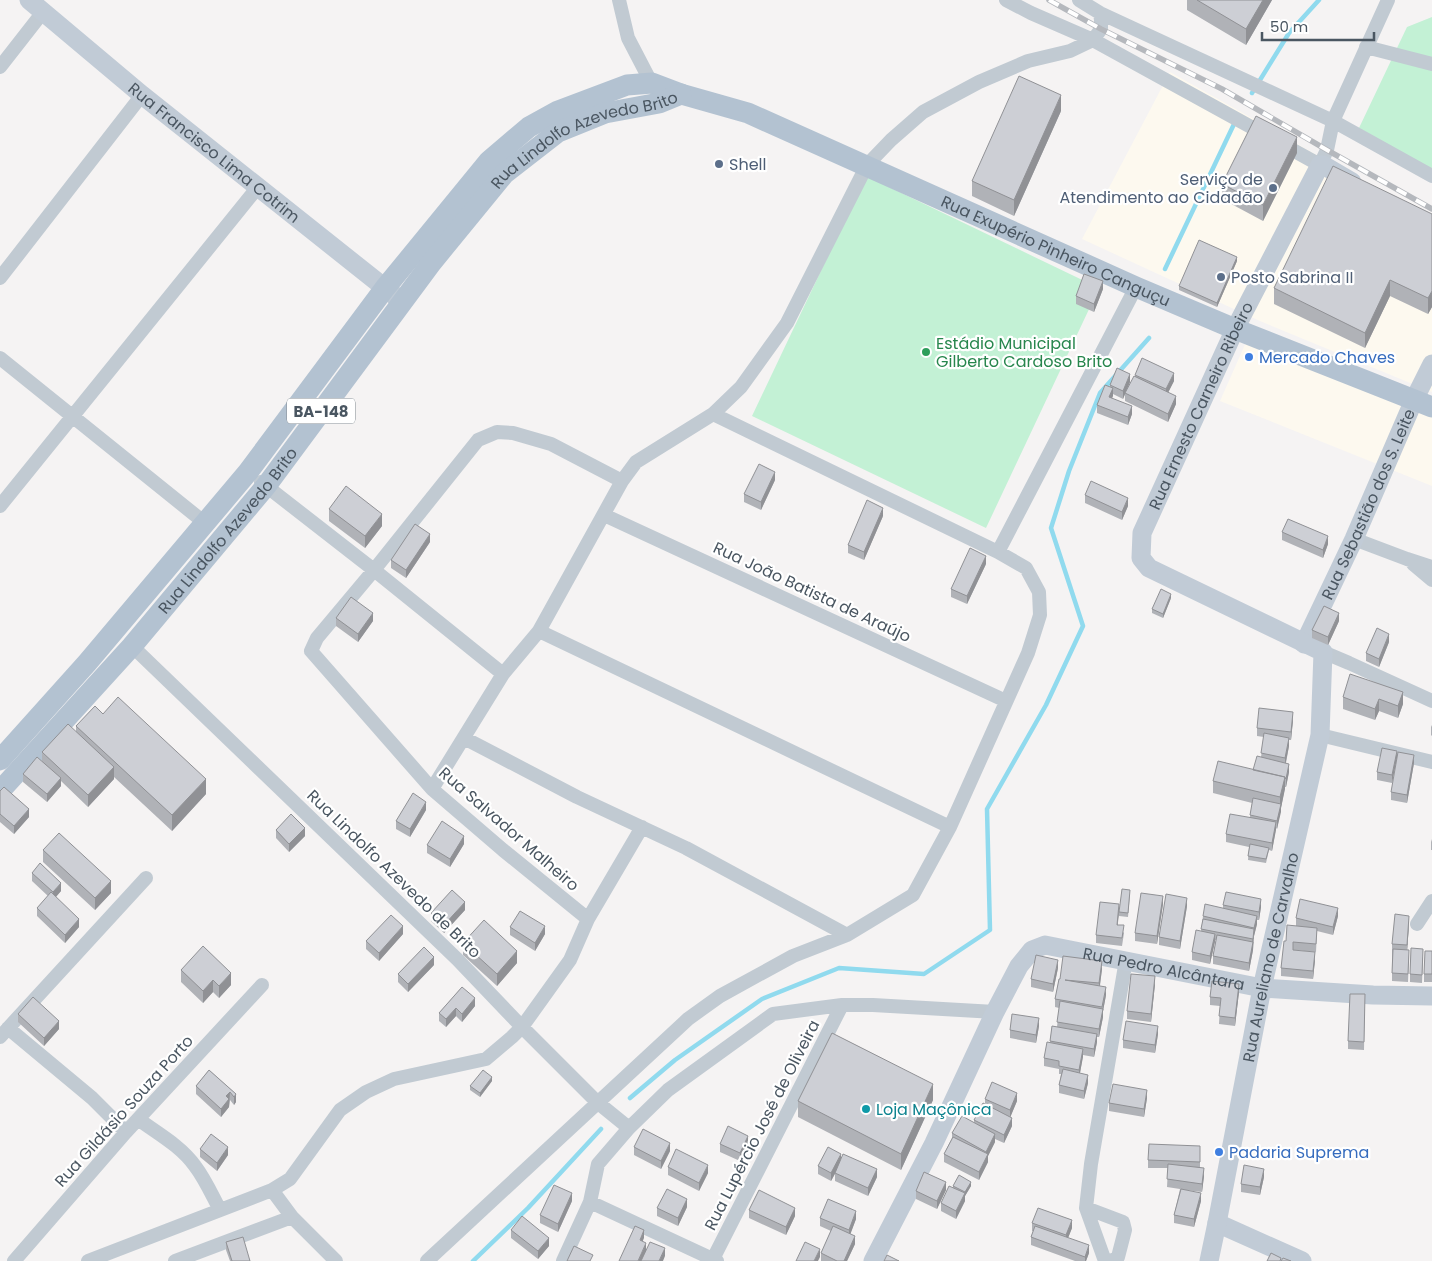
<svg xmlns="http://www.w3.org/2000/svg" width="1432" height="1261" viewBox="0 0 1432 1261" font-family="Poppins,sans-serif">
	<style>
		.commercial { fill: #fdf9ef }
		.green { fill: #c3f1d5 }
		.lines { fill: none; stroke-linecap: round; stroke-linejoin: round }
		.stream { stroke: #90daee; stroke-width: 4.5 }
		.street { stroke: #c1cad2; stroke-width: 14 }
		.secondary { stroke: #c1cbd6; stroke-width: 19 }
		.primary { stroke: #b3c2d1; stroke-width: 21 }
		.rail-casing { stroke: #b5b8bd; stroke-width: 5.5 }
		.rail { stroke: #fff; stroke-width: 4; stroke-dasharray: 11; stroke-linecap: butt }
		.wall { fill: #b0b2b7 }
		.shaded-wall { fill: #909195 }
		.building { fill: #cdcfd5; stroke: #909195 }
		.service-dot { fill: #5c6f8a; stroke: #fff; stroke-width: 2 }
		.leisure-dot { fill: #2e9e5b; stroke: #fff; stroke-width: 2 }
		.shop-dot { fill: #3f7fe0; stroke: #fff; stroke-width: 2 }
		.culture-dot { fill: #0f9aa8; stroke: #fff; stroke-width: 2 }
		.labels { text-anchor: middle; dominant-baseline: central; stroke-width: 4.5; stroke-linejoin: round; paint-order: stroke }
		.shield { fill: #fff; stroke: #808990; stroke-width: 1 }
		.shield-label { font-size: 15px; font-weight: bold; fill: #4a5661 }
		.street-label { font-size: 16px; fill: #4a5661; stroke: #fff }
		.service-label { font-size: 16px; fill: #4e5e75; stroke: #fff; text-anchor: start }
		.leisure-label { font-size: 16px; fill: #27864d; stroke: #fff; text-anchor: start }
		.shop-label { font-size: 16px; fill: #366cbe; stroke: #fff; text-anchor: start }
		.culture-label { font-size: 16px; fill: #0d838f; stroke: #fff; text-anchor: start }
	</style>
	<rect width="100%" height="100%" fill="#f5f3f3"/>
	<path class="commercial" d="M1170,72L1432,220V392L1260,321L1082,239Z
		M1247,340L1432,414V486L1220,401Z"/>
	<path class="green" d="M1432,17V171L1359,128L1407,27Z
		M866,176L1099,288L986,528L752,416Z"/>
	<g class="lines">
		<path class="stream" d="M1252,93L1289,33L1319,0
			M1165,269L1235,122
			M630,1098L675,1060L762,999L839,968L924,974L990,930L987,809L1046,705L1083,626L1051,528L1069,471L1100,393L1149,338
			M473,1261L528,1208L601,1129"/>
		<path class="street" d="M619,0L628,38L654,88
			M1006,0L1031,13L1093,40L1320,165L1327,150L1333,121L1388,0
			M1079,0L1100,13L1333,121L1432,176
			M1366,47L1432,64
			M0,67L43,12
			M0,278L142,95
			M0,358L205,523
			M261,482L374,570L503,674
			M0,506L258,187
			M604,515L1006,701
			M1354,539L1407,559L1432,567
			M998,552L1136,287
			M1413,564L1432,580
			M539,631L950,827
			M132,646L457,959L522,1027L597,1102L629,1128
			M1323,652L1349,663L1432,701
			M1320,735L1432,762
			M464,738L577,797L686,848L847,935
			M432,789L503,674L539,631L622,481L636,462L713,414L741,387L787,323L867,165L891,140L923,112L979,82L1028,61L1070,51L1093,40L1101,29V20L1100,13
			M588,919L503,850L432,789L311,651L317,638L374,570L478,440L497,432L513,433L551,444L622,481
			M1417,924L1432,901
			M8,1028L92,1098L126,1132
			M0,1037L146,878
			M138,1119C157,1133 181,1146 195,1166C205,1179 212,1195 220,1210
			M272,1190L292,1217L336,1261
			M590,1202L717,1261
			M1086,1208L1123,1222L1125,1230L1118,1257L1111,1261
			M14,1261L126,1132L262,985
			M88,1261L272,1190L290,1179L340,1110L366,1092L394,1079L486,1059L512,1037L522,1027L570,960L588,919L642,827
			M175,1261L292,1217
			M427,1261L688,1019L720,996L793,956L847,935L913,895L950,827L1028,653L1040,615L1039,592L1026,568L998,552L713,414
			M563,1261L590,1202L598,1164L629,1128L668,1090L773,1014L842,1005H873L995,1012
			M712,1261L842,1005
			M1105,1261L1086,1208L1091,1164L1126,960"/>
		<g class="secondary">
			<path id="s1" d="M29,0L142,95L395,296"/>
			<path id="s2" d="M1304,644L1354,539L1414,400L1432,364"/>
			<path d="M1217,1223L1302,1261"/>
			<path id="s3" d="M873,1261L934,1143L995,1012L1019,966L1032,950L1045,945L1262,988L1373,995L1432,996"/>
			<path id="s4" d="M1209,1261L1217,1223L1262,988L1320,735L1323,652L1149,568L1141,558L1142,533L1235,329L1320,165H1323L1352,182"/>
		</g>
		<g class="primary">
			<path id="s5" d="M0,760L87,663L248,472L385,288L489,161L529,127L558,111L627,85L652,83L681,94L748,113L1136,287L1235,329L1432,407"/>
			<path id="s6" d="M0,791L132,646L266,486L432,262L504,174L558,132L605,113L659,103L681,94"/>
		</g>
		<defs>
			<path id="rail" d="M1049,0L1101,29L1222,89L1327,150L1432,209"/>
		</defs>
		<use href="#rail" class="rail-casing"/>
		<use href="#rail" class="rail"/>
	</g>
	<path class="wall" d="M1187,0H1272L1246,45L1187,10Z
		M1061,111L1014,216L972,196V181Z
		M1297,153L1263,221L1222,199V184Z
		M1432,214V307L1428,314L1390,296L1365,348L1274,304V288Z
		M1237,261L1217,307L1179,290V286Z
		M1103,289L1094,312L1076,304V296Z
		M1135,375L1174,381L1168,392L1176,404L1168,422L1125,401V393L1135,376Z
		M1130,382L1123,399L1113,394L1112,398L1132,414L1128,425L1097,413V405L1110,386V385Z
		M775,480L761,510L744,502V494Z
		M1085,495L1128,506L1122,520L1085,503Z
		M329,509L382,526L365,548L329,521Z
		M883,516L864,560L848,553V545Z
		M1282,532L1328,544L1323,558L1282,540Z
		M430,542L406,578L391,568V560Z
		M986,564L967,604L951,597V589Z
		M1171,598L1163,618L1152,613V609Z
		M336,618L373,621L358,642L336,626Z
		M1339,621L1328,645L1312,638V630Z
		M1389,642L1379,667L1366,661V653Z
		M1403,692V704L1398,718L1379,711L1375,720L1343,709V697Z
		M103,714L206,794L172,831L114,777V779L88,807L61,781V786L47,802L23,782V774L42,762V752L76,732V726Z
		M1293,720L1291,740H1289V746L1286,763L1289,772L1286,787H1285L1277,829L1276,828L1272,851L1269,850L1266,863L1248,860L1249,847L1226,842V834L1250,817L1252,803L1213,793V781L1253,770L1261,757L1264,737L1257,736V728Z
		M1432,725V736L1431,735V727Z
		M1397,751L1392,783L1377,780V772Z
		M1414,763L1407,803L1391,800V792Z
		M0,791L29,817L14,834L0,822Z
		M426,810L410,837L396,829V821Z
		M276,830L305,836L289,852L276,838Z
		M1432,839V850H1431V842Z
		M464,844L450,867L427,853V845Z
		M43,850L111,893L95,910L43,862Z
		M32,873L61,891L56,897L79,927L65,943L37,916V908L48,896L32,881Z
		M1130,894L1128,917L1119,916V912Z
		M1163,904L1157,944L1135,941V933Z
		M1223,905L1261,907L1259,920H1257V924L1254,936L1253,950L1249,971L1213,964V956L1216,940H1215L1210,964L1192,960V952L1201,931L1203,916L1223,908Z
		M1187,906L1180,949L1159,945V937Z
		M465,910L444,933L431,921V913Z
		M1119,912L1117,925L1124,933L1122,946L1096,943V935Z
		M1338,916L1333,935L1317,931L1316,952L1293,950L1315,960L1313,979L1281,976V968L1286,941L1299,926H1296V918Z
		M1409,924L1407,950L1409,958L1408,982L1392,981V944Z
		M510,927L545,934L535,951L510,935Z
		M403,934L379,961L366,949V941Z
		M463,943L517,963L497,986L463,955Z
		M1432,951V982H1424V974Z
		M1423,957L1422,983L1410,982V974Z
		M434,965L408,992L398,982V974Z
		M1058,968L1053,992L1031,987V979Z
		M1102,969L1100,986L1106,995L1103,1011V1017L1099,1037H1097V1042L1094,1057L1083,1055L1080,1073L1088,1083L1084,1099L1059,1093V1085L1061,1074H1059V1069L1044,1066V1058L1050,1043L1052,1026L1057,1027L1059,1008L1055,1007V999L1059,979Z
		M181,970L231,985L219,998L213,992L203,1003L181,982Z
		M1155,984L1151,1022L1127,1019V1011Z
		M462,987L475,1006L462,1022L456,1016L446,1027L439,1021V1013Z
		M1239,992L1235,1026L1219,1024L1220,1006L1210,1005V997Z
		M1365,994L1364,1050L1348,1049V1041Z
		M18,1014L59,1029L44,1046L18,1022Z
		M1039,1026L1036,1043L1010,1038V1030Z
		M1158,1034L1155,1053L1123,1048V1040Z
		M209,1070L236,1094V1102L234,1105L230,1100L229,1107L221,1117L196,1094V1086Z
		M492,1081L480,1097L470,1090V1086Z
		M1147,1098L1144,1117L1109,1111V1103Z
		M985,1099L1017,1101L1010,1117L1012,1126L1004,1143L995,1139V1142L988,1156V1162L979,1180L944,1162V1154L952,1138V1133L974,1122V1120L985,1104Z
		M933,1100L901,1170L798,1117V1101Z
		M720,1144H748L740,1161L720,1152Z
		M634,1147L670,1151L661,1169L634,1155Z
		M200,1149L228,1155L217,1171L200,1157Z
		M1200,1154V1168L1204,1176L1202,1192L1185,1190L1201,1201L1194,1227L1174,1223V1215L1180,1189L1167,1187L1168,1168H1148V1160Z
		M841,1160L877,1177L868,1196L835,1181V1174L831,1181L818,1174V1166Z
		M668,1167L708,1173L699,1191L668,1175Z
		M1264,1177L1260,1195L1241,1192V1184Z
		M953,1186H971L965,1196V1201L956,1219L941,1211V1203L953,1188Z
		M946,1190L937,1209L916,1199V1191Z
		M572,1201L558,1232L540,1223V1215Z
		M687,1207L678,1226L657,1216V1208Z
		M749,1210L795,1216L786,1235L749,1218Z
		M820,1218L856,1219L850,1234L855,1244L847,1261H821V1253L831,1231L820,1226Z
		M1032,1223L1072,1228L1068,1238L1089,1253L1086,1261H1075L1031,1245V1237L1033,1231H1032Z
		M511,1230L549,1246L538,1259L511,1238Z
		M226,1242L250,1261H230L226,1250Z"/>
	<path class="shaded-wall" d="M1263,0H1272L1246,45V29Z
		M1061,95V111L1014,216V200Z
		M1297,137V153L1263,221V205Z
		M1237,257V261L1217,307V303Z
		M1390,280V296L1365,348V333Z
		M1103,281V289L1094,312V304Z
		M1432,291V307L1428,314V298Z
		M1174,373V381L1166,397V389Z
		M1130,374V382L1123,399V391Z
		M1113,388V396L1109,405V397Z
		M1176,396V404L1168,422V414Z
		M1132,406V414L1128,425V417Z
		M775,472V480L761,510V502Z
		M1128,498V506L1122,520V512Z
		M883,508V516L864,560V552Z
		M382,514V526L365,548V536Z
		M430,534V542L406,578V570Z
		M1328,536V544L1323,558V550Z
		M986,556V564L967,604V596Z
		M1171,594V598L1163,618V614Z
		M373,613V621L358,642V634Z
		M1339,613V621L1328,645V637Z
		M1389,634V642L1379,667V659Z
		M1403,692V704L1398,718V706Z
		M1379,699V711L1375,720V709Z
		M1293,712V720L1291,740V732Z
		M1289,738V746L1285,766V758Z
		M1397,751V759L1392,783V775Z
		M1414,755V763L1407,803V795Z
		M1289,764V772L1286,787V779Z
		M114,767V779L88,807V795Z
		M1285,777V789L1281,808V812L1277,829V821L1280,806V797Z
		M61,778V786L47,802V794Z
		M206,779V794L172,831V815Z
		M426,802V810L410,837V829Z
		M29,809V817L14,834V826Z
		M1276,822V830L1272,851V843Z
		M305,828V836L289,852V844Z
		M464,836V844L450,867V859Z
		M111,881V893L95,910V898Z
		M61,883V891L53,900V892Z
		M1163,896V904L1157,944V936Z
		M1187,898V906L1180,949V941Z
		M1261,899V907L1259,920V912Z
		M465,902V910L444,933V925Z
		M1119,904V912L1117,933V925Z
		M1338,908V916L1333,935V927Z
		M1257,916V924L1254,936V928Z
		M1409,916V924L1407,953V945Z
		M79,919V927L65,943V935Z
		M403,926V934L379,961V953Z
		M545,926V934L535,951V943Z
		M1254,929L1253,950L1249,971V963Z
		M1215,934V942L1210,964V956Z
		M517,951V963L497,986V974Z
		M1315,952V960L1313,979V971Z
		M434,957V965L408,992V984Z
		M1058,960V968L1053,992V984Z
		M1102,961V969L1099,991V983Z
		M231,973V985L219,998V986Z
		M1155,976V984L1151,1022V1014Z
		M213,980V992L203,1003V991Z
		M1239,984V992L1235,1026V1018Z
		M1106,987V995L1103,1011V1017L1099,1037V1029Z
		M475,998V1006L462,1022V1014Z
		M456,1008V1016L446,1027V1019Z
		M1039,1018V1026L1036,1043V1035Z
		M59,1021V1029L44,1046V1038Z
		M1158,1026V1034L1155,1053V1045Z
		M1097,1034V1042L1094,1057V1049Z
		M1083,1049V1057L1079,1078V1070Z
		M1088,1075V1083L1084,1099V1091Z
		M492,1077V1081L480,1097V1093Z
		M933,1084V1100L901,1170V1154Z
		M1147,1090V1098L1144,1117V1109Z
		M230,1092L229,1107L221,1117V1109L226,1096Z
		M1017,1093V1101L1010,1118V1110Z
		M236,1094V1102L234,1105V1097Z
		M1012,1118V1126L1004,1143V1135Z
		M995,1134V1142L988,1156V1162L979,1180V1172L986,1158V1152Z
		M748,1136V1144L740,1161V1153Z
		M670,1143V1151L661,1169V1161Z
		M228,1147V1155L217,1171V1163Z
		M841,1154V1162L831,1181V1173Z
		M708,1165V1173L699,1191V1183Z
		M1204,1168V1176L1202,1192V1184Z
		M877,1169V1177L868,1196V1188Z
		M1264,1169V1177L1260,1195V1187Z
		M946,1182V1190L937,1209V1201Z
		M971,1182V1186L965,1196V1192Z
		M572,1193V1201L558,1232V1224Z
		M965,1193V1201L956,1219V1211Z
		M1201,1193V1201L1194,1227V1219Z
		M687,1199V1207L678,1226V1218Z
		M795,1208V1216L786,1235V1227Z
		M856,1211V1219L849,1238V1230Z
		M1072,1220V1228L1066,1243V1235Z
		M644,1230V1238L640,1248V1240Z
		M855,1236V1244L847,1261H844Z
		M549,1238V1246L538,1259V1251Z
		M646,1243V1251L642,1261H638Z
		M1089,1245V1253L1086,1261H1085V1257Z
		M665,1248V1256L663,1261H659Z
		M820,1249V1257L818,1261H814Z"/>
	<path class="building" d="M1197,0H1263L1246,29Z
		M1019,76L1061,95L1014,200L972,181Z
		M1256,116L1297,137L1263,205L1222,184Z
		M1333,166L1432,214V291L1428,298L1390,280L1365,333L1274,288Z
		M1199,240L1237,257L1217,303L1179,286Z
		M1084,274L1103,281L1094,304L1076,296Z
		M1142,358L1174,373L1166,389L1135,375Z
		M1117,368L1130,374L1123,391L1110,385Z
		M1134,376L1176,396L1168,414L1125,393Z
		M1105,385L1113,388L1109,397L1132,406L1128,417L1097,405Z
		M759,464L775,472L761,502L744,494Z
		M1091,481L1128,498L1122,512L1085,495Z
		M346,486L382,514L365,536L329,509Z
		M867,500L883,508L864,552L848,545Z
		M1288,519L1328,536L1323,550L1282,532Z
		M415,524L430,534L406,570L391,560Z
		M970,548L986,556L967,596L951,589Z
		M1161,589L1171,594L1163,614L1152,609Z
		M351,597L373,613L358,634L336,618Z
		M1324,606L1339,613L1328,637L1312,630Z
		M1377,628L1389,634L1379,659L1366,653Z
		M1350,674L1403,692L1398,706L1379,699L1375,709L1343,697Z
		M118,697L206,779L172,815L76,726L95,706L103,714Z
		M1259,708L1293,712L1291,732L1257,728Z
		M68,724L114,767L88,795L42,752Z
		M1264,733L1289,738L1285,758L1261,753Z
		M1382,748L1397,751L1392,775L1377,772Z
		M1398,752L1414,755L1407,795L1391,792Z
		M1257,756L1289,764L1286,779L1285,778V777L1253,770Z
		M37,757L61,778L47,794L23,774Z
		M1218,761L1285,777L1280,797L1213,781Z
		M4,787L29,809L14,826L0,814V791Z
		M413,793L426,802L410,829L396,821Z
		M1253,798L1281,804L1277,821L1250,815Z
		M291,814L305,828L289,844L276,830Z
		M1230,814L1276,822L1272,843L1226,834Z
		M442,821L464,836L450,859L427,845Z
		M59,833L111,881L95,898L43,850Z
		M1250,844L1269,848L1266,859L1248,856Z
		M40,863L61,883L53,892L32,873Z
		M1122,889L1130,890L1128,913L1119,912Z
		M452,890L465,902L444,925L431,913Z
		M51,892L79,919L65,935L37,908Z
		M1226,892L1261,899L1259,912L1223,905Z
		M1141,893L1163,896L1157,936L1135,933Z
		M1166,894L1187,898L1180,941L1159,937Z
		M1300,899L1338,908L1333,927L1296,918Z
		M1100,902L1119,904L1117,925H1124L1122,938L1096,935Z
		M1205,904L1257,916L1254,928L1203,916Z
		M520,911L545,926L535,943L510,927Z
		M1395,914L1409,916L1407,945L1392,944Z
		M391,915L403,926L379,953L366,941Z
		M1203,919L1254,929L1253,939L1201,929Z
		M484,920L517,951L497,974L463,943Z
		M1287,925L1317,928L1316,944L1293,942V950L1315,952L1313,971L1281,968L1284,941H1286Z
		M1196,930L1215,934L1210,956L1192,952Z
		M1217,935L1253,942L1249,963L1213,956Z
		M203,946L231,973L219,986L213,980L203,991L181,970Z
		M424,947L434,957L408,984L398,974Z
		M1411,948L1423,949L1422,975L1410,974Z
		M1393,949L1409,950L1408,974L1392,973Z
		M1425,951H1432V974H1424Z
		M1036,955L1058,960L1053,984L1031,979Z
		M1063,956L1102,961L1099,983L1065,980L1106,987L1102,1007L1055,999L1059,979H1060Z
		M1131,974L1155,976L1151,1014L1127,1011Z
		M1212,981L1239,984L1235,1018L1219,1016L1221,998L1210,997Z
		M462,987L475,998L462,1014L456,1008L446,1019L439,1013Z
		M1350,994H1365L1364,1042L1348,1041Z
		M33,997L59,1021L44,1038L18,1014Z
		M1060,1001L1103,1009L1099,1029L1057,1022Z
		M1012,1014L1039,1018L1036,1035L1010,1030Z
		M1126,1021L1158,1026L1155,1045L1123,1040Z
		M1052,1026L1097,1034L1094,1049L1050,1041Z
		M832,1033L933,1084L901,1154L798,1101Z
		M1047,1042L1083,1049L1079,1070L1059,1066V1061L1044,1058Z
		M1063,1069L1088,1075L1084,1091L1059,1085Z
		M209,1070L236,1094L234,1097L230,1092L226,1096L229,1099L221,1109L196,1086Z
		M483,1070L492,1077L480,1093L470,1086Z
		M992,1082L1017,1093L1010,1110L985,1099Z
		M1113,1084L1147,1090L1144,1109L1109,1103Z
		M983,1103L1012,1118L1004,1135L974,1120Z
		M962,1116L995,1134L986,1152L952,1133Z
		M728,1126L748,1136L740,1153L720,1144Z
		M643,1129L670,1143L661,1161L634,1147Z
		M211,1134L228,1147L217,1163L200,1149Z
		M953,1137L988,1154L979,1172L944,1154Z
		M1149,1144L1200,1146V1162L1148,1160Z
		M828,1147L841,1154L831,1173L818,1166Z
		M676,1149L708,1165L699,1183L668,1167Z
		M843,1154L877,1169L868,1188L835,1173Z
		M1168,1164L1204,1168L1202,1184L1167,1179Z
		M1244,1165L1264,1169L1260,1187L1241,1184Z
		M924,1172L946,1182L937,1201L916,1191Z
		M959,1175L971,1182L965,1192L953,1186Z
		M554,1185L572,1193L558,1224L540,1215Z
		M949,1186L965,1193L956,1211L941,1203Z
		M667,1189L687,1199L678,1218L657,1208Z
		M1181,1189L1201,1193L1194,1219L1174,1215Z
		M759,1190L795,1208L786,1227L749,1210Z
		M828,1199L856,1211L849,1230L820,1218Z
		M1038,1208L1072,1220L1066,1235L1032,1223Z
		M522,1216L549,1238L538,1251L511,1230Z
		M635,1226L644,1230L640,1240L646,1243L638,1261H619Z
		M833,1226L855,1236L844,1261H837L821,1253Z
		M1035,1226L1089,1245L1085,1257L1031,1237Z
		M243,1237L250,1261H232L226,1242Z
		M650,1242L665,1248L659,1261H641Z
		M805,1242L820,1249L814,1261H796Z
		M574,1246L593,1255L590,1261H567Z
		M1271,1253L1281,1258L1280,1261H1267Z
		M887,1255L899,1261H884Z
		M1283,1258L1291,1261H1281Z"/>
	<g class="service-dot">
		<circle cx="719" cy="164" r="5"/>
		<circle cx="1273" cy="188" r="5"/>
		<circle cx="1221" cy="277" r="5"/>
	</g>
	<circle class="leisure-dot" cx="926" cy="352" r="5"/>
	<g class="shop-dot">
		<circle cx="1249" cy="357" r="5"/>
		<circle cx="1219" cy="1152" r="5"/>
	</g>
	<circle class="culture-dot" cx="866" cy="1109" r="5"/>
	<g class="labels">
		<rect class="shield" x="287" y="398.5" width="68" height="25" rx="4"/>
		<g class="shield-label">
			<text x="321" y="411">BA-148</text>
		</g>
		<g class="street-label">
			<text stroke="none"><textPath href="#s6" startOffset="886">Rua Lindolfo Azevedo Brito</textPath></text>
			<text stroke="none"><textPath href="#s1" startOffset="240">Rua Francisco Lima Cotrim</textPath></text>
			<text stroke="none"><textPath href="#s5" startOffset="1396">Rua Exupério Pinheiro Canguçu</textPath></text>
			<text stroke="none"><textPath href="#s4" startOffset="992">Rua Ernesto Carneiro Ribeiro</textPath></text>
			<text stroke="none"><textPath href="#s2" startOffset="154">Rua Sebastião dos S. Leite</textPath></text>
			<text stroke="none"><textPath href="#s6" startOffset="346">Rua Lindolfo Azevedo Brito</textPath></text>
			<text transform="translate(812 592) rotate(25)">Rua João Batista de Araújo</text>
			<text transform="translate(509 829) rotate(41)">Rua Salvador Malheiro</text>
			<text transform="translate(394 874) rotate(44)">Rua Lindolfo Azevedo de Brito</text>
			<text stroke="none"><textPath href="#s4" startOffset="310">Rua Aureliano de Carvalho</textPath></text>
			<text stroke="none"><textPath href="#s3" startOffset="485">Rua Pedro Alcântara</textPath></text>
			<text transform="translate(124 1111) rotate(-48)">Rua Gildásio Souza Porto</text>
			<text transform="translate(762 1125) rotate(-63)">Rua Lupércio José de Oliveira</text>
		</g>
		<g class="service-label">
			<text x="729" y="164">Shell</text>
			<text x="1263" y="179" text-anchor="end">Serviço de<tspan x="1263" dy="18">Atendimento ao Cidadão</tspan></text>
			<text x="1231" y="277">Posto Sabrina II</text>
		</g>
		<g class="leisure-label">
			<text x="936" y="343">Estádio Municipal<tspan x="936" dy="18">Gilberto Cardoso Brito</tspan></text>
		</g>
		<g class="shop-label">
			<text x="1259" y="357">Mercado Chaves</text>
			<text x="1229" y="1152">Padaria Suprema</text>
		</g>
		<g class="culture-label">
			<text x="876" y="1109">Loja Maçônica</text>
		</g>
	</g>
	<path d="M1262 32v8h112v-8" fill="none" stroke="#4a5661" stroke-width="2.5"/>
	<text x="1270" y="32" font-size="15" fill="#4a5661" stroke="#ffffff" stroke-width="4" paint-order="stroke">50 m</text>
</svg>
